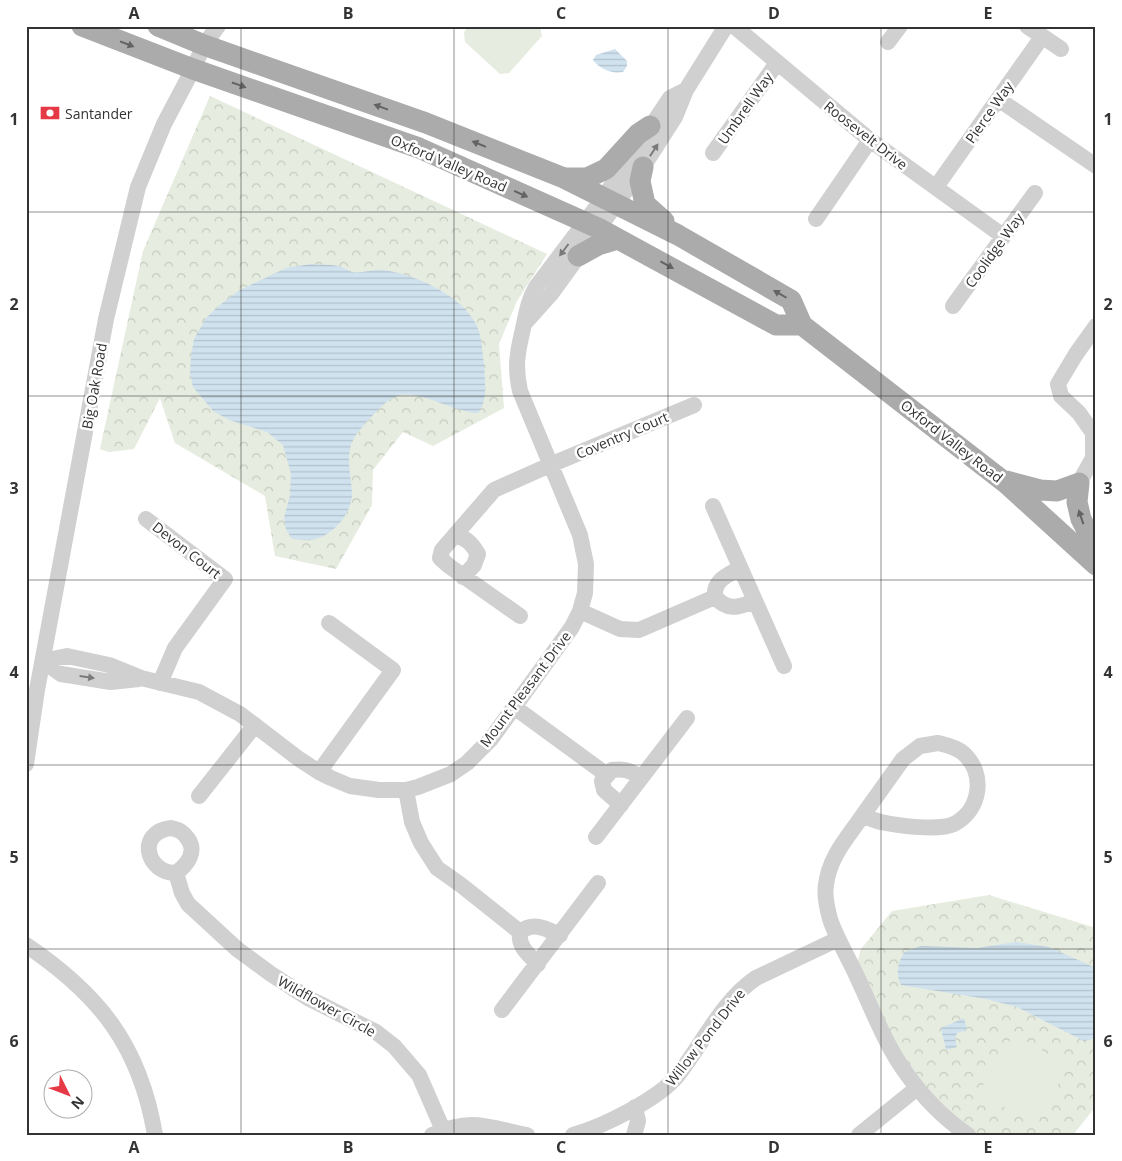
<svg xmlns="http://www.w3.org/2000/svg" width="1122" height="1161" viewBox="0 0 1122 1161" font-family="'Open Sans',sans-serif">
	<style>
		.forest { fill: url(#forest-crowns) }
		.pitch { fill: #e6ecdf }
		.water { fill: url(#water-rules) }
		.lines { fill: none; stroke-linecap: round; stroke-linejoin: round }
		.minor { stroke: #d0d0d0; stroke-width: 16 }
		.major { stroke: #ababab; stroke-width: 21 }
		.oneway { fill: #636363 }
		.oneway2 { fill: #7a7a7a }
		.grid { fill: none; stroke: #333; stroke-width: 1; stroke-opacity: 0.55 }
		.labels { text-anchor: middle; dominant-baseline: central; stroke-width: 5; stroke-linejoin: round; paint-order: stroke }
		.street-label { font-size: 14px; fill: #333; stroke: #fff }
		.poi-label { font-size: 14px; fill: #333; stroke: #fff; text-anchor: start }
		.neatline { fill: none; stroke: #333; stroke-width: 2 }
		.grid-label { font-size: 16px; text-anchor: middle; font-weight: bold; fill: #333 }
	</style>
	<defs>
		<pattern id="forest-crowns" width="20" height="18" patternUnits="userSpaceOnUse" patternTransform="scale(1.25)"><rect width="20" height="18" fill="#e6ecdf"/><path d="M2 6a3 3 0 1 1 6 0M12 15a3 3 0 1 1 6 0" fill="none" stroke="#c6cbc0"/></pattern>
		<pattern id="water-rules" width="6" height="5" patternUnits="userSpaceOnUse" patternTransform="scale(1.25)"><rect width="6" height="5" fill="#cfe2ee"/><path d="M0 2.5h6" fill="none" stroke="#b2c2cd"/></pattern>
	</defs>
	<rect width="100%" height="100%" fill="#fff"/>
	<path class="forest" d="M210,96L547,254L517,301L499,344L504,408L433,446L403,432L373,470L372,505L336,569L275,556L265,496L175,443L160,398L134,449L109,452L100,449L143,251Z
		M989,895L1096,928V1106L1073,1135H968L917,1088L855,971L861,949L892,911Z"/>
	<path class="pitch" d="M469,26H540L542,36L509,73L500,74L465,42L464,32Z
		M1014,1034L1069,1066L1034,1125L979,1092Z"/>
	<path class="water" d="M615,49L627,61V66L623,72C611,74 600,69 593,60L596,55Z
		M311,264C320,265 330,264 338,266C343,267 347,270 352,272C361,274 373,269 382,270C413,273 461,295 476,324C482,336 482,351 484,365C485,379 488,402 478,413C454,412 421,391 401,395C391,397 380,407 373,415C365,424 355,433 351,445C346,462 352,479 352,495C351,515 332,537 311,540C305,541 299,539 292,539L286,529L284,518L290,495L291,474L283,445L267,432L229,420L213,411L193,387L190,372L191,356L194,339L206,318L221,304L240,290L286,268Z
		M1016,942L1049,947L1096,968V1038L1084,1041L1017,1007L986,999L901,985C895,972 898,964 904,952L921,946L977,948Z
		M964,1018L967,1030L957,1033L955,1038L957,1047L946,1050L941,1028Z"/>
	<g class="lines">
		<path class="minor" d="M734,26L870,140L1003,236
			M1027,26L1061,49
			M888,42L900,26
			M998,99L1096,166
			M713,153L777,63
			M936,187L1042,37
			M816,219L870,140
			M953,306L1035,193
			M525,323L551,294L643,167L675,117L686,90L726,26
			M1079,483L1093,458V433L1079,413L1061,396L1058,384L1076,354L1096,326
			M713,506L784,666
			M146,519L225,579L175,648L160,683
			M455,536C466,537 472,544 478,554L474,565L463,577
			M740,568C728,575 713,580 715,597C729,612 738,607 755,601
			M580,611L620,629L639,630L715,597
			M520,616L449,566L440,558L442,550L494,490L550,465L694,405
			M43,661L67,656L109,665L141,678L199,692L240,714L299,759L319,772L331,778L350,786L379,790H406L418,787L451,774L467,763L491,739L572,627L580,611L585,593L586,564L580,535L520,391C514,364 518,351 524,324C527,310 529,299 536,287L604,197L670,98L686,90
			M43,661L61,674L111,682L139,679
			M514,707L607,775
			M938,743C946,745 956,747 963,753C986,773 981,810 954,824C939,831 899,826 881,822C875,821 869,818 863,815L903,759L920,746Z
			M26,764L37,690L106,319L138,187L164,124L193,69L204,45L218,26
			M319,772L393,670L329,623
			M406,790L412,822L421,843L437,868L461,885L520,932
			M199,796L255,725
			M621,805L604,790L602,781L612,770C625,768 631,771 641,778
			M863,815C848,837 829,857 826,885C824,896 827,908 830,919C837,940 850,960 859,981C873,1011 886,1046 906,1073C923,1097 943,1118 968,1135
			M171,828C180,830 183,832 188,839C197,852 187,865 176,873C146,873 136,832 171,828Z
			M596,837L687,718
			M176,873L182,893L188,904L237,949L271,974L308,998L376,1032L394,1046L419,1075L443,1130
			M26,945C100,995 140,1046 155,1135
			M538,964C528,954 518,947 520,932C534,921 546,929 560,935
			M502,1010L598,883
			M432,1135C472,1117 487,1127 527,1135
			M573,1135C602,1127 659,1099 678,1075C703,1043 722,1001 756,978L838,939
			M634,1135L638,1121L635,1107
			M859,1135L917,1088"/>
		<path class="major" d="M82,26L193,69L419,148L598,228L776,325H802
			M158,26L204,45L426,123L564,178L678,235L791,300L802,325L1007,484L1096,565
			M643,167L640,181L645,204L664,221
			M566,178H587L606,169L638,134L650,126
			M578,256L598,245L618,239
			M1006,481L1040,490L1057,491L1079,483L1077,502L1081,519L1096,548"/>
	</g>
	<defs><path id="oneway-solid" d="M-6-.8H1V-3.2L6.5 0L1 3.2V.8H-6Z" transform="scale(1.25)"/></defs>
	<g class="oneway">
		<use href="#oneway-solid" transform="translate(127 44) rotate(21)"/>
		<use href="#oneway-solid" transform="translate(239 85) rotate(19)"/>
		<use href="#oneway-solid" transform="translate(381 107) rotate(-160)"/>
		<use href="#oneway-solid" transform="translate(479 144) rotate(-158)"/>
		<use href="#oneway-solid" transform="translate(521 194) rotate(24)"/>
		<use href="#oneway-solid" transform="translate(667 265) rotate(29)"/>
		<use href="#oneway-solid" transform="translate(780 294) rotate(-150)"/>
		<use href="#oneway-solid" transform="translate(1081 517) rotate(-109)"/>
	</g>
	<g class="oneway2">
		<use href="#oneway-solid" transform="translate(654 150) rotate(-57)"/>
		<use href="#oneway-solid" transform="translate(564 250) rotate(127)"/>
		<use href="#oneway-solid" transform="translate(87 677) rotate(8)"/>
	</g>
	<path class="grid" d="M241,26V1135M454,26V1135M668,26V1135M881,26V1135M26,212H1096M26,396H1096M26,580H1096M26,765H1096M26,949H1096"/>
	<defs>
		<symbol id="bank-bare" viewBox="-9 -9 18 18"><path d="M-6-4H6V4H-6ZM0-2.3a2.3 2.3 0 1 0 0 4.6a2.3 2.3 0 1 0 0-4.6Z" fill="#e63946" stroke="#fff" stroke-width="2.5" paint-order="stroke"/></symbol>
	</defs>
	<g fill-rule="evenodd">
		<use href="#bank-bare" x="36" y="99" width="28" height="28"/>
	</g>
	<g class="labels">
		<g class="street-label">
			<text transform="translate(745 108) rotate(-55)">Umbrell Way</text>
			<text transform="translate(989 112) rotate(-55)">Pierce Way</text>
			<text transform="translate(866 135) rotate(38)">Roosevelt Drive</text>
			<text transform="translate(449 163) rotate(23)">Oxford Valley Road</text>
			<text transform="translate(994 250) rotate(-54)">Coolidge Way</text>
			<text transform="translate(94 386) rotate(-80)">Big Oak Road</text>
			<text transform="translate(622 435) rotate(-23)">Coventry Court</text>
			<text transform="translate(952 441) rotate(38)">Oxford Valley Road</text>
			<text transform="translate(187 550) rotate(38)">Devon Court</text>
			<text transform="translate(525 689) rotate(-53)">Mount Pleasant Drive</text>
			<text transform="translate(327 1006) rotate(29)">Wildflower Circle</text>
			<text transform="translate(705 1037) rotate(-52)">Willow Pond Drive</text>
		</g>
		<g class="poi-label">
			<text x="65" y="113">Santander</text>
		</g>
	</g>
	<rect width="1122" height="1161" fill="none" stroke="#ffffff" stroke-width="55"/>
	<g transform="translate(68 1094) rotate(132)"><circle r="24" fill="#ffffff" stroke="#adadad"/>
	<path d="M0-4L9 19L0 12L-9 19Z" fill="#e63946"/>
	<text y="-8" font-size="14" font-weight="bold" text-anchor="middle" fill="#333333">N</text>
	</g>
	<rect x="28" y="28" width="1066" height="1106" class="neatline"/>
	<g class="grid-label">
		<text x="134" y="19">A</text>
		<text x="348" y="19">B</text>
		<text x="561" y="19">C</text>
		<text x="774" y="19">D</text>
		<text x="988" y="19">E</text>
		<text x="14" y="125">1</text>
		<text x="1108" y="125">1</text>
		<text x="14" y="310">2</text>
		<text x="1108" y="310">2</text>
		<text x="14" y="494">3</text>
		<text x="1108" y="494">3</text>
		<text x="14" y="678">4</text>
		<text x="1108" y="678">4</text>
		<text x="14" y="863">5</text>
		<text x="1108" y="863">5</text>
		<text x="14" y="1047">6</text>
		<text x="1108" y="1047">6</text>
		<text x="134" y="1153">A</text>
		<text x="348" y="1153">B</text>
		<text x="561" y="1153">C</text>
		<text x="774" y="1153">D</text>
		<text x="988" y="1153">E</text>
	</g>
</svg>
